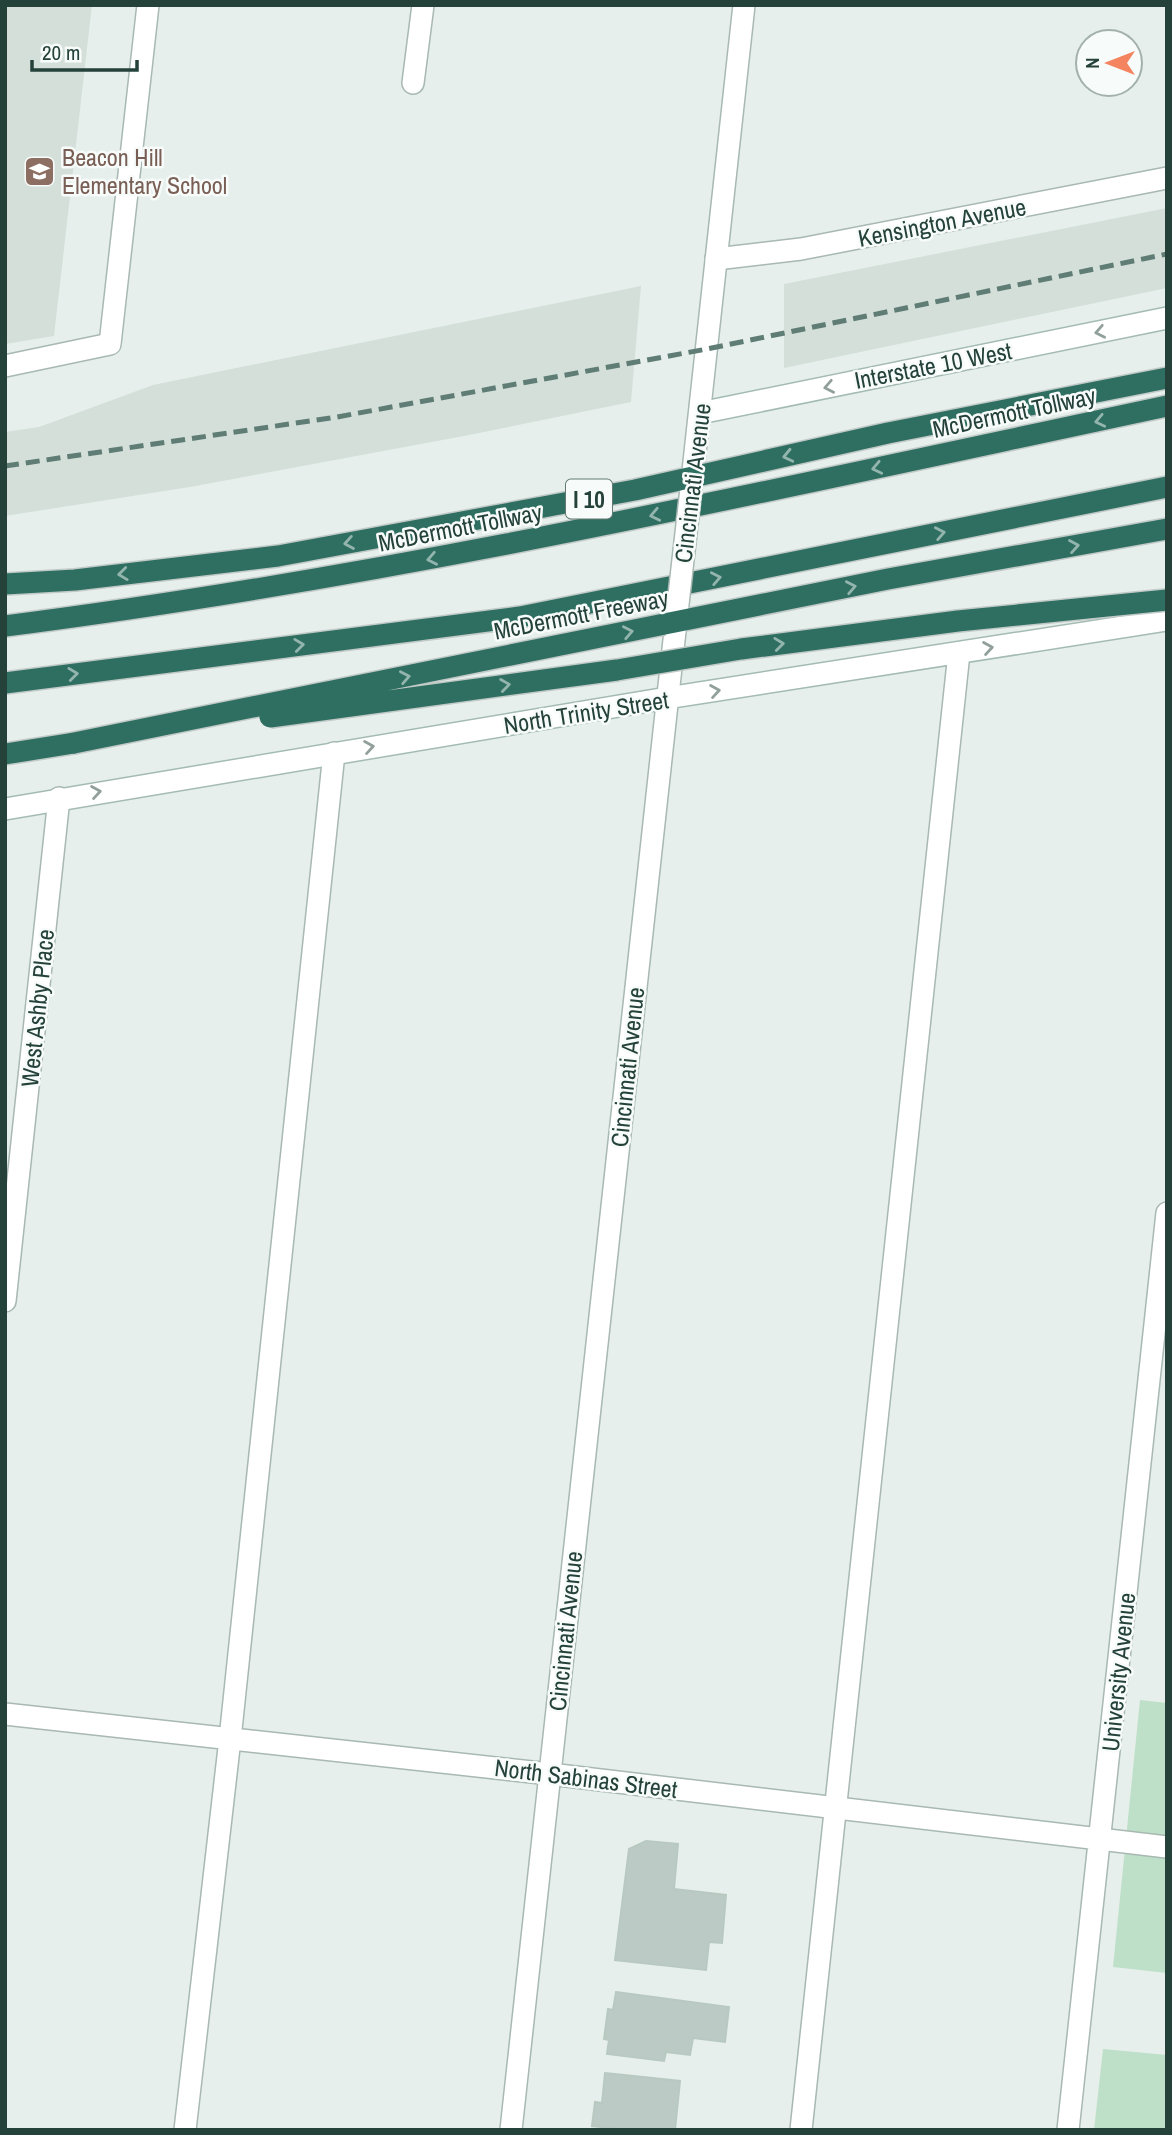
<svg xmlns="http://www.w3.org/2000/svg" width="1172" height="2135" viewBox="0 0 1172 2135" font-family="'Archivo Narrow',sans-serif">
	<style>
		.built { fill: #d4dfda }
		.green { fill: #bfe0c8 }
		.building { fill: #bbcac4; stroke: #b8c9c2; stroke-width: 2 }
		.lines { fill: none; stroke-linecap: round; stroke-linejoin: round }
		.service-casing { stroke: #a8b8b2; stroke-width: 24 }
		.minor-casing { stroke: #a8b8b2; stroke-width: 24 }
		.tertiary-casing { stroke: #a8b8b2; stroke-width: 24 }
		.secondary-casing { stroke: #a4bbb3; stroke-width: 24 }
		.motorway-casing { stroke: #c2cac8; stroke-width: 24 }
		.service { stroke: #fff; stroke-width: 21 }
		.minor { stroke: #fff; stroke-width: 21 }
		.tertiary { stroke: #fff; stroke-width: 21 }
		.secondary { stroke: #fff; stroke-width: 21 }
		.motorway { stroke: #2f6f62; stroke-width: 21 }
		.rail { stroke: #5f7d75; stroke-width: 5; stroke-dasharray: 14 7; stroke-linecap: butt }
		.tertiary-bridge-casing { stroke: #a8b8b2; stroke-width: 24; stroke-linecap: butt }
		.motorway-bridge-casing { stroke: #c2cac8; stroke-width: 24; stroke-linecap: butt }
		.tertiary-bridge { stroke: #fff; stroke-width: 21 }
		.motorway-bridge { stroke: #2f6f62; stroke-width: 21 }
		.oneway { stroke: #92a09c }
		.oneway2 { stroke: #93b5ae }
		.labels { text-anchor: middle; dominant-baseline: central; stroke-width: 5; stroke-linejoin: round; paint-order: stroke }
		.shield { fill: #f7fbf9; stroke: #637a73; stroke-width: 2 }
		.shield-label { font-size: 23px; font-weight: bold; fill: #24423a }
		.education-label { font-size: 24px; fill: #785e54; stroke: #f7fbf9; text-anchor: start }
		.street-label { font-size: 24px; fill: #24423a; stroke: #f7fbf9 }
	</style>
	<rect width="100%" height="100%" fill="#e6efeb"/>
	<path class="built" d="M5,5H92L54,336L5,344Z
		M1167,208V288L784,368V284Z
		M641,286L631,402L464,436L190,487L5,516V432L39,427L153,385Z"/>
	<path class="green" d="M1140,1700L1167,1703V1973L1113,1967Z
		M1103,2049L1167,2055V2130H1094Z"/>
	<path class="building" d="M646,1841L678,1844L674,1889L726,1895L722,1943L709,1942L706,1970L615,1960L629,1849Z
		M616,1992L729,2007L725,2042L693,2038L690,2055L666,2052L664,2061L607,2054L609,2040L604,2039L608,2009L613,2010Z
		M605,2073L680,2081L675,2130H629L592,2126L595,2102L602,2103Z"/>
	<g class="lines">
		<defs>
			<path id="service" d="M413,83L423,5
				M185,2130L230,1739L334,753
				M801,2130L959,653"/>
			<path id="minor" d="M716,259L801,249L1167,178
				M5,366L110,344L148,5
				M5,1301L59,798
				M5,1714L550,1774L1167,1847
				M1068,2130L1167,1213"/>
			<path id="tertiary" d="M693,471L744,5
				M511,2130L675,631"/>
			<path id="secondary" d="M700,413L1167,318
				M5,809L667,698L1167,620"/>
			<path id="motorway" d="M5,626C397,576 781,488 1167,406
				M5,683L520,617L1167,487
				M5,754L74,743"/>
		</defs>
		<use href="#service" class="service-casing"/>
		<use href="#minor" class="minor-casing"/>
		<use href="#tertiary" class="tertiary-casing"/>
		<use href="#secondary" class="secondary-casing"/>
		<use href="#motorway" class="motorway-casing"/>
		<use href="#service" class="service"/>
		<use href="#minor" class="minor"/>
		<use href="#tertiary" class="tertiary"/>
		<use href="#secondary" class="secondary"/>
		<use href="#motorway" class="motorway"/>
		<path class="rail" d="M5,466L337,417L707,349L1167,254"/>
		<defs>
			<path id="tertiary-bridge" d="M675,631L693,471"/>
			<path id="motorway-bridge" d="M5,584L75,580L278,556L635,490L888,433L1167,378
				M270,717L617,670L741,649L958,621L1167,600
				M74,743L888,579L1167,529"/>
		</defs>
		<use href="#tertiary-bridge" class="tertiary-bridge-casing"/>
		<use href="#motorway-bridge" class="motorway-bridge-casing"/>
		<use href="#tertiary-bridge" class="tertiary-bridge"/>
		<use href="#motorway-bridge" class="motorway-bridge"/>
	</g>
	<defs><path id="oneway-chevron" d="M-2-3.5L2.5 0L-2 3.5" fill="none" stroke-width="1.6" stroke-linecap="round" stroke-linejoin="round" transform="scale(1.75)"/></defs>
	<g class="oneway">
		<use href="#oneway-chevron" transform="translate(1100 332) rotate(169)"/>
		<use href="#oneway-chevron" transform="translate(829 387) rotate(169)"/>
		<use href="#oneway-chevron" transform="translate(988 648) rotate(-9)"/>
		<use href="#oneway-chevron" transform="translate(715 691) rotate(-9)"/>
		<use href="#oneway-chevron" transform="translate(369 747) rotate(-9)"/>
		<use href="#oneway-chevron" transform="translate(96 792) rotate(-9)"/>
	</g>
	<g class="oneway2">
		<use href="#oneway-chevron" transform="translate(1100 421) rotate(168)"/>
		<use href="#oneway-chevron" transform="translate(788 456) rotate(167)"/>
		<use href="#oneway-chevron" transform="translate(877 468) rotate(168)"/>
		<use href="#oneway-chevron" transform="translate(655 515) rotate(168)"/>
		<use href="#oneway-chevron" transform="translate(940 533) rotate(-11)"/>
		<use href="#oneway-chevron" transform="translate(349 543) rotate(170)"/>
		<use href="#oneway-chevron" transform="translate(1074 546) rotate(-10)"/>
		<use href="#oneway-chevron" transform="translate(432 559) rotate(169)"/>
		<use href="#oneway-chevron" transform="translate(123 574) rotate(173)"/>
		<use href="#oneway-chevron" transform="translate(716 578) rotate(-11)"/>
		<use href="#oneway-chevron" transform="translate(851 587) rotate(-11)"/>
		<use href="#oneway-chevron" transform="translate(628 632) rotate(-11)"/>
		<use href="#oneway-chevron" transform="translate(779 644) rotate(-7)"/>
		<use href="#oneway-chevron" transform="translate(299 645) rotate(-7)"/>
		<use href="#oneway-chevron" transform="translate(73 674) rotate(-7)"/>
		<use href="#oneway-chevron" transform="translate(405 677) rotate(-11)"/>
		<use href="#oneway-chevron" transform="translate(505 685) rotate(-8)"/>
	</g>
	<defs>
		<symbol id="school-square" viewBox="-11 -11 22 22"><rect x="-9" y="-9" width="18" height="18" rx="4" fill="#8d6e63" stroke="#f7fbf9"/><path d="M0-5L7-2L0 1L-7-2ZM-4 1L0 2.5L4 1V4Q0 6-4 4Z" fill="#fff"/></symbol>
	</defs>
	<g fill-rule="evenodd">
		<use href="#school-square" x="22" y="154" width="35" height="35"/>
	</g>
	<g class="labels">
		<rect class="shield" x="566" y="479.5" width="46" height="39" rx="5"/>
		<g class="shield-label">
			<text x="589" y="499">I 10</text>
		</g>
		<g class="education-label">
			<text x="62" y="157">Beacon Hill<tspan x="62" dy="28">Elementary School</tspan></text>
		</g>
		<g class="street-label">
			<text transform="translate(942 222) rotate(-11)">Kensington Avenue</text>
			<text transform="translate(933 365) rotate(-11)">Interstate 10 West</text>
			<text transform="translate(1014 412) rotate(-12)">McDermott Tollway</text>
			<text transform="translate(692 483) rotate(-83)">Cincinnati Avenue</text>
			<text transform="translate(460 527) rotate(-11)">McDermott Tollway</text>
			<text transform="translate(581 614) rotate(-11)">McDermott Freeway</text>
			<text transform="translate(586 712) rotate(-9)">North Trinity Street</text>
			<text transform="translate(37 1008) rotate(-84)">West Ashby Place</text>
			<text transform="translate(627 1067) rotate(-84)">Cincinnati Avenue</text>
			<text transform="translate(565 1631) rotate(-84)">Cincinnati Avenue</text>
			<text transform="translate(1118 1672) rotate(-84)">University Avenue</text>
			<text transform="translate(586 1778) rotate(7)">North Sabinas Street</text>
		</g>
	</g>
	<rect width="1172" height="2135" fill="none" stroke="#24423a" stroke-width="14"/>
	<g transform="translate(1109 63) rotate(270)"><circle r="33" fill="#f7fbf9" stroke="#a3b1ad" stroke-width="2"/>
	<path d="M0-5L12 26L0 18L-12 26Z" fill="#f4845f"/>
	<text y="-10" font-size="19" font-weight="bold" text-anchor="middle" fill="#24423a">N</text>
	</g>
	<path d="M32 60v10h105v-10" fill="none" stroke="#24423a" stroke-width="3.5"/>
	<text x="42" y="60" font-size="21" fill="#24423a" stroke="#f7fbf9" stroke-width="5" paint-order="stroke">20 m</text>
</svg>
